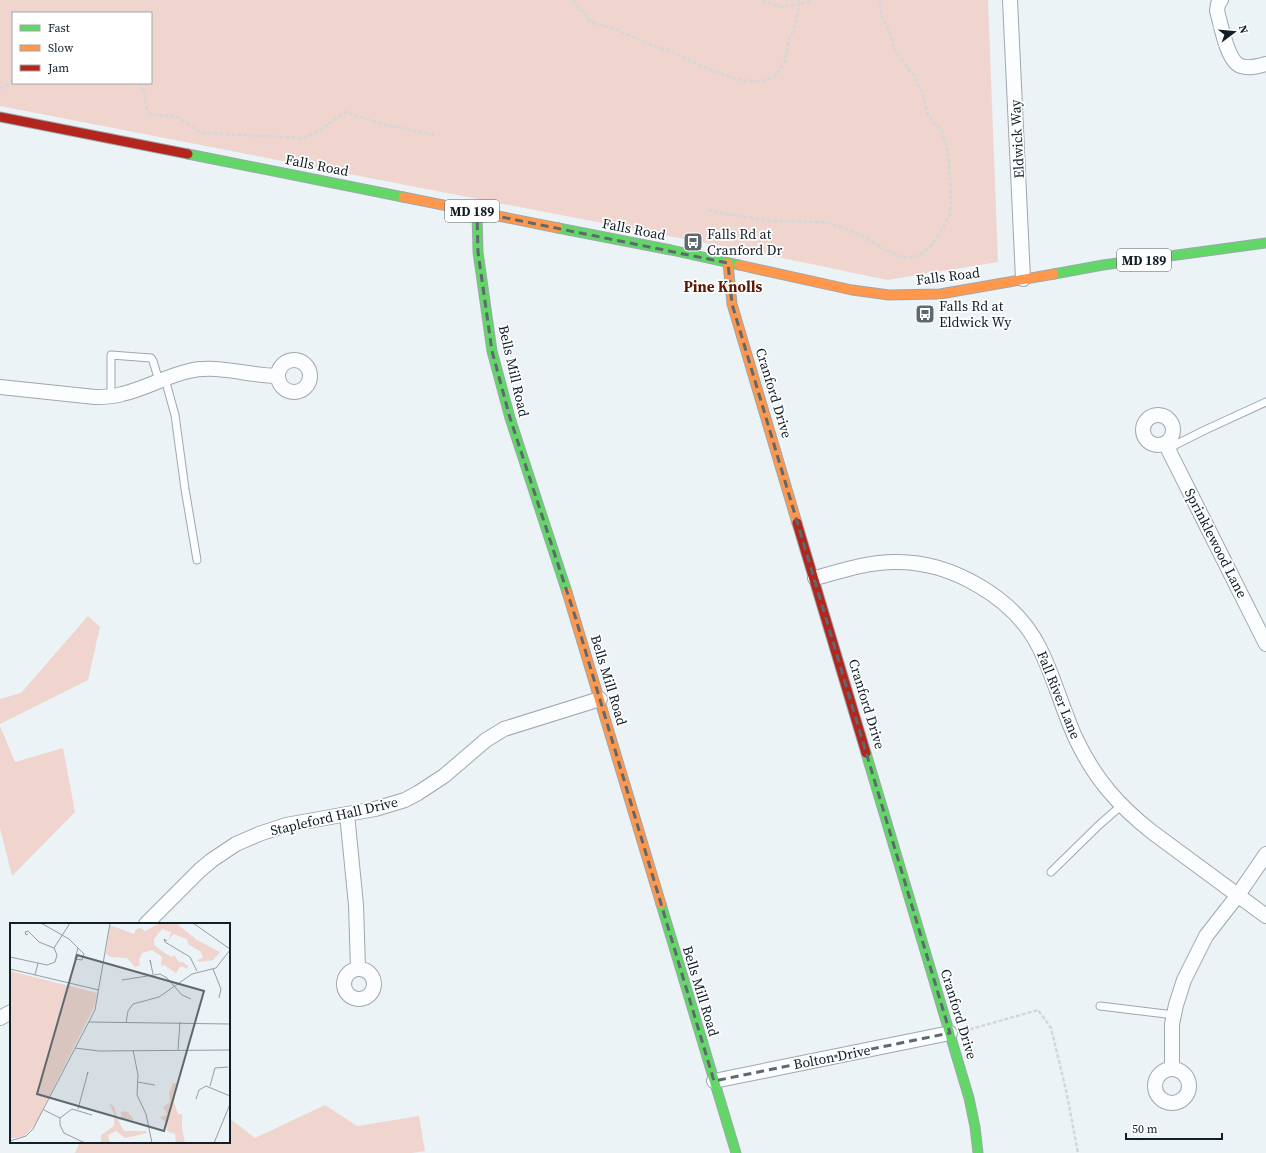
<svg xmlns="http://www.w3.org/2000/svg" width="1266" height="1153" viewBox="0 0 1266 1153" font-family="'Source Serif 4',serif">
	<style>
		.green { fill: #efd5ce; fill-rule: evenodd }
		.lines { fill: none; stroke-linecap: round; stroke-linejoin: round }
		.lane-casing { stroke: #9da8ad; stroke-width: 9 }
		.street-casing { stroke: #9da8ad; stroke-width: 16 }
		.fast-casing { stroke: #9da8ad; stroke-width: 11 }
		.slow-casing { stroke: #9da8ad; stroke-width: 11 }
		.jam-casing { stroke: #9da8ad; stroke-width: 11 }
		.path { stroke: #d4d7d8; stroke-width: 2.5; stroke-dasharray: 4 2; stroke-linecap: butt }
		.lane { stroke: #fcfdfe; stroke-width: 7 }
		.street { stroke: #fcfdfe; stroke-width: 14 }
		.fast { stroke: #63d668; stroke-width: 9 }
		.slow { stroke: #ff974d; stroke-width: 9 }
		.jam { stroke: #b3261e; stroke-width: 9 }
		.marked { fill: none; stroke: #5d696f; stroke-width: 3; stroke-dasharray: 8 5; stroke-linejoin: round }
		.labels { text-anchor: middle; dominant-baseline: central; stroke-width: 3.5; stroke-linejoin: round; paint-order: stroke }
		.shield { fill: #fff; stroke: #586267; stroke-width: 1 }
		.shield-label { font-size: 13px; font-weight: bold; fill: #101e26 }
		.street-label { font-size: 14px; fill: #101e26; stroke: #fff }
		.poi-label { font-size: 14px; fill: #101e26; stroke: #fff; text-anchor: start }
		.neighbourhood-label { font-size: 15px; font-weight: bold; fill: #5a1903; stroke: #fff }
		.inset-road { fill: none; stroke: #939ea3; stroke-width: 1 }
		.view { fill: #5d696f; fill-opacity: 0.15; stroke: #5d696f; stroke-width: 2 }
		.inset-edge { fill: none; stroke: #101e26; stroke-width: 2 }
	</style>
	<rect width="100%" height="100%" fill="#ebf3f7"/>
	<path class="green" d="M0,0H988L998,262L887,280L797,261L0,106ZM13,13H151V83H13Z
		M88,616L100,627L88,680L0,724V699L21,693Z
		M0,726L15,762L63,748L75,812L12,876L0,828Z
		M325,1105L357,1126L419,1116L425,1151L412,1153H75L80,1142H136L137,1144L139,1142H229V1118L255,1138Z"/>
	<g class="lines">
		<defs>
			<path id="lane" d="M165,379L175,415L185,489L197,560
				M111,396V355L151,358L153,361L159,381
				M1169,450L1177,444L1205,430L1266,402
				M1051,872L1099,825L1122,805
				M1100,1006L1174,1015"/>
			<path id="street" d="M1010,0L1023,279
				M1221,0L1218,4L1217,11C1221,24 1227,62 1241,66C1249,69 1258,66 1266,64
				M278 376a16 16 0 1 1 32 0a16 16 0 1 1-32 0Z
				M0,387L95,397C104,397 113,397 122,394C145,389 166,376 189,371C216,364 250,376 278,376
				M1143 430a15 15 0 1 1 30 0a15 15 0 1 1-30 0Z
				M1165,443L1266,644
				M815,578C841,571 867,562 895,562C950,561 1014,597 1039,647C1054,676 1062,709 1076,739C1095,779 1118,805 1152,832L1266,916
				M347,814L356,905L358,969
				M146,924L200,870L212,860L236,844L259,834L286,825L375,809L405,800L418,793L444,776L486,740L504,729L600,699
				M344 984a15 15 0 1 1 30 0a15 15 0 1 1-30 0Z
				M0,1018L11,1012
				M1172,1068V1024L1176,1005L1184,980L1206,936L1238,895L1266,854
				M1155 1086a17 17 0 1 1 34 0a17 17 0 1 1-34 0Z
				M714,1081L950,1033"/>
			<path id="fast" d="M188,154L403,197
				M477,212L478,252L492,351L510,418L567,592
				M558,228L671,250L739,265
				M1054,274L1103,265L1266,243
				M866,753L969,1098L975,1127L978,1153
				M661,904L736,1153"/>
			<path id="slow" d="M403,197L558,228
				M728,263L732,304L797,523
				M739,265L852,290L889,295L940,294L1054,274
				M567,592L661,904"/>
			<path id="jam" d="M0,117L188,154
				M797,523L866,753"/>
		</defs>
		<use href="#lane" class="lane-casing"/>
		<use href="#street" class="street-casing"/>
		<use href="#fast" class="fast-casing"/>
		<use href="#slow" class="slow-casing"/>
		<use href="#jam" class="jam-casing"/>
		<path class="path" d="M573,0L591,22L615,29L652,45L668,50L701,66L733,78L748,81H762L774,77L785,61L788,43L796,23L799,4L781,7L760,0
			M798,0L799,4L812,0
			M140,83L144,93L147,110L151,115L176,116L201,133L302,138L313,135L345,112L378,123L434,135
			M0,88L6,86L13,79
			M708,210L744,217L774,221L825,222L847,229L866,238L884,249L903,258L918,256L929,248L937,238L950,214L951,191L948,154L942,130L932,121L926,110L923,95L914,76L895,51L890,32L881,15L880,0
			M964,1031L1038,1010L1051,1028L1066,1090L1078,1153"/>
		<use href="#lane" class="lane"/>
		<use href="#street" class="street"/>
		<use href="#fast" class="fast"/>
		<use href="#slow" class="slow"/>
		<use href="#jam" class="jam"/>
	</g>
	<path class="marked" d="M477,212L728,263L732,304L950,1033L714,1081L575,616L510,418L492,351L478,252Z"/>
	<defs>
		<symbol id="bus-square" viewBox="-11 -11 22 22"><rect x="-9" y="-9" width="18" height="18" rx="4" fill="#5d696f" stroke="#fff"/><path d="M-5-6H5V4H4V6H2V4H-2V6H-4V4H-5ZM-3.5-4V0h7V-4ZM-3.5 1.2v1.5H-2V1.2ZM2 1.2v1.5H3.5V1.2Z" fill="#fff"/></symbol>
	</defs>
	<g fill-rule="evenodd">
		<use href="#bus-square" x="682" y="231" width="22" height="22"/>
		<use href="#bus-square" x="914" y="303" width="22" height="22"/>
	</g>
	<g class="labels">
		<g class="shield">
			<rect x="445" y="200" width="54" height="22" rx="3"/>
			<rect x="1117" y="249" width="54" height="22" rx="3"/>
		</g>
		<g class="shield-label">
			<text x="472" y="211">MD 189</text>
			<text x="1144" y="260">MD 189</text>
		</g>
		<g class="street-label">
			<text transform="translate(1017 139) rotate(-93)">Eldwick Way</text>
			<text transform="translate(317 165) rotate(11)">Falls Road</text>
			<text transform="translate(634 229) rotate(11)">Falls Road</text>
			<text transform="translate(948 276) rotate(-7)">Falls Road</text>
			<text transform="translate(514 371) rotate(77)">Bells Mill Road</text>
			<text transform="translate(774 393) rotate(73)">Cranford Drive</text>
			<text transform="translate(1216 543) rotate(63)">Sprinklewood Lane</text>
			<text transform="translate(609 680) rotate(73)">Bells Mill Road</text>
			<text transform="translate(1059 695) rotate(68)">Fall River Lane</text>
			<text transform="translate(867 704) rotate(73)">Cranford Drive</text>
			<text transform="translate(334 816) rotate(-13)">Stapleford Hall Drive</text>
			<text transform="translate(701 991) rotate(73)">Bells Mill Road</text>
			<text transform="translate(959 1014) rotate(73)">Cranford Drive</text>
			<text transform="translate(832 1057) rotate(-11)">Bolton Drive</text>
		</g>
		<g class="poi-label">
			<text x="707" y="234">Falls Rd at<tspan x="707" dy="16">Cranford Dr</tspan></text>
			<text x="939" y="306">Falls Rd at<tspan x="939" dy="16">Eldwick Wy</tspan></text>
		</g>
		<g class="neighbourhood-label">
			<text x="723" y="286">Pine Knolls</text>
		</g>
	</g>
	<g transform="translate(10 923)">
		<rect width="220" height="220" fill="#ebf3f7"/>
		<path d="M150,0H166L187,17L210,29L203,37L189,39L187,37L193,35L191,29L178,21L177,16L163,11L159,17L161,9L152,6L144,16V22L156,31L162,34L164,32L169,39H173L178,43L177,46L171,43L166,50L154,42L151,43L152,34L142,27L132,30L129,37L130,42L125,44L117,35L101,34L96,31L100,2L124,11L126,6L131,5L135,8ZM0,48L87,70L85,82L25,202L14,213L0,216ZM163,160L167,161L164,179L168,191H172V206L175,220H166L165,211L157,208L156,200L150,194L157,192L153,184L160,179L159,170ZM99,180L104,183L107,194H111V188L118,189L124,197H108L114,208H136L137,210L115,215L106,208L98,212L100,220H91V212L104,203V191Z" fill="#efd5ce"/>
		<path class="inset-road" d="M31,0L59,16L74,31L72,37L65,36L68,25M183,0L220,26M157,18L154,16L155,19L180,34L187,48M44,25L60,0M0,34L37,42L45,39L47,32L44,25L29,19L18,8L15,9L16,12L18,11M141,41L140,37L143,51M0,46L89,67M203,46L211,66L209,75M25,52L28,40M112,57L150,51L157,55L172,72L181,76M79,99L220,101M116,100L118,88L123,81L149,74L182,51L206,45L220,27M65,125L89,128L220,127M123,127L128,152L127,172L136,191L142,220M168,127L170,99M127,159L145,162M200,163L205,145L218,144M186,176L189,167L196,163L220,173M68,186L78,149L77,152M34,187L50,195M0,218L16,213L23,206L85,87L100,0M75,220L54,210L50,202V195L62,186L82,192M204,220L220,181"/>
		<path class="view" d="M67,32L194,68L154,208L27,171Z"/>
		<rect width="220" height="220" class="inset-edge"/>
	</g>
	<rect x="12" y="12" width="140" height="72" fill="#ffffff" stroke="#9fa5a8"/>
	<rect x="20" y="25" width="20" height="6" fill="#63d668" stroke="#9fa5a8"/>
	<text x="48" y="32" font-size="12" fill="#101e26">Fast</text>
	<rect x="20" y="45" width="20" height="6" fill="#ff974d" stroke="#9fa5a8"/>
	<text x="48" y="52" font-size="12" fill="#101e26">Slow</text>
	<rect x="20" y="65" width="20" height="6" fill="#b3261e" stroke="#9fa5a8"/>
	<text x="48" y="72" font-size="12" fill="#101e26">Jam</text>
	<g transform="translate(1234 32) rotate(74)" stroke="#ffffff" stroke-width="3" paint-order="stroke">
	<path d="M0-3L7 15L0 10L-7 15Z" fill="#101e26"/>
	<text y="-6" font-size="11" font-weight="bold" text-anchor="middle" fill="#101e26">N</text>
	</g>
	<path d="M1126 1133v6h96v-6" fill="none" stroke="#101e26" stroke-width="2"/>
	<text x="1132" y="1133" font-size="12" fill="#101e26" stroke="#ffffff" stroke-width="3" paint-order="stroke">50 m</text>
</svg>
